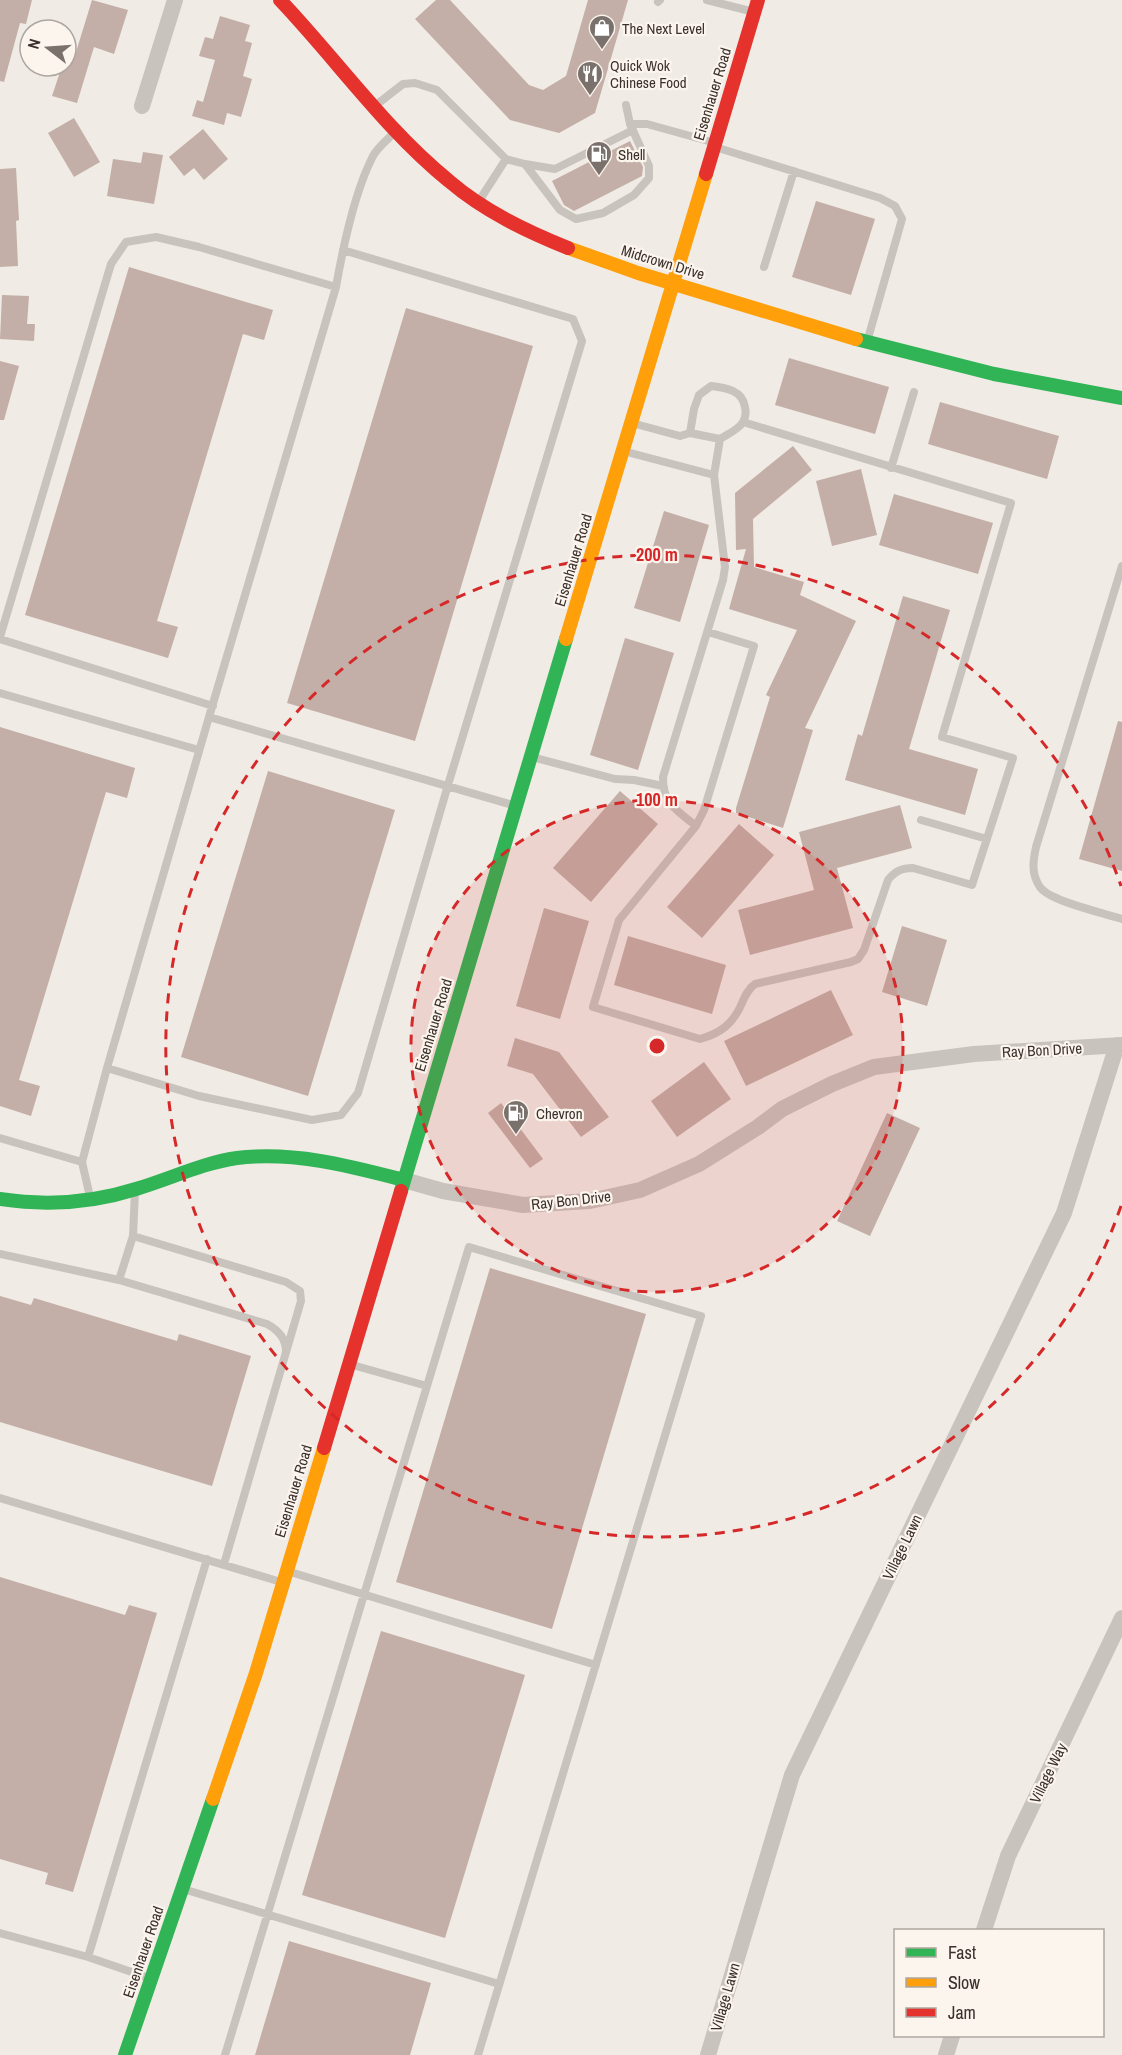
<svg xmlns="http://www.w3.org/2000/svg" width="1122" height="2055" viewBox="0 0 1122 2055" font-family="'Archivo Narrow',sans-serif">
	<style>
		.building { fill: #c3afa7 }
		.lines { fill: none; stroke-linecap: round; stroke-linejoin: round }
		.lane { stroke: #c9c3be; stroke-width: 8 }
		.street { stroke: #c9c3be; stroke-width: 16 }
		.fast { stroke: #30b455; stroke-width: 14 }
		.slow { stroke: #ff9f0a; stroke-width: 14 }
		.jam { stroke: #e5322d; stroke-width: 14 }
		.ring { fill: none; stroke: #d62828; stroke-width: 3; stroke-dasharray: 10 8 }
		.labels { text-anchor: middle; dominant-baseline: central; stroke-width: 4.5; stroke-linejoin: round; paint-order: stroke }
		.poi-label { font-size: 15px; fill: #3b302b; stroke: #fbf5ee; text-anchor: start }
		.street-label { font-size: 15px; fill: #3b302b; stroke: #fbf5ee }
		.centre { fill: #d62828; stroke: #fbf5ee; stroke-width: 3 }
		.ring-label { font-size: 18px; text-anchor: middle; font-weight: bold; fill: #d62828; stroke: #fbf5ee; stroke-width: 4.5; stroke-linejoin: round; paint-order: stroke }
	</style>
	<rect width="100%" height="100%" fill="#f0ebe5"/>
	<path class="building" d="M0,0H32L26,24L20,23L4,82L0,81Z
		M92,0L128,10L114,54L94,47L77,103L52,96L62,66H66V49L76,52Z
		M436,0H450L529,85L543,90L566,76L588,0H628L595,113L559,133L510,120L415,19Z
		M220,16L250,25L245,41L252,43L243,76L252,79L241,117L227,113L224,125L192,116L197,100L203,102L215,60L199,56L205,37L213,39Z
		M74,118L100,162L74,177L48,133Z
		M203,129L228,159L204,180L194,168L184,176L169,157Z
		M630,141L643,167L642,176L574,211L564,205L552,181Z
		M143,152L163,155L154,204L107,196L113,159L141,163Z
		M16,168L19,220L16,221L18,266L0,267V169Z
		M816,201L875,219L851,295L792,277Z
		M129,267L273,310L264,340L243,334L157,621L178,627L168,658L25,615Z
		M2,295L29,296L27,324H35L34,341L0,339Z
		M406,308L533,346L415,741L287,703Z
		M789,358L889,387L875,434L775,405Z
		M0,361L19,366L4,420H0Z
		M940,402L1059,436L1047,479L928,444Z
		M793,446L812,470L753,519L754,567L804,582L800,595L856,621L805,728L813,730L783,828L736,813V808L770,697L766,695L797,630L729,609L746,549L736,550L735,493Z
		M861,469L877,535L832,546L816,481Z
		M894,494L993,523L978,574L879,545Z
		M664,511L709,525L680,622L634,608Z
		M903,596L950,610L909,749L978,769L965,815L845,780L858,734L862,736Z
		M625,638L674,653L638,770L590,755Z
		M1118,721L1122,722V871L1079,859Z
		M0,727L135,768L127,798L106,792L19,1080L40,1086L31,1116L0,1106Z
		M268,771L395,810L308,1096L181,1057Z
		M620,791L658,824L591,902L553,868Z
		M900,805L912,848L837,868L853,928L750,955L738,910L814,890L799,832Z
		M739,824L774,855L702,938L667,907Z
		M544,908L589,921L560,1019L516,1006Z
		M902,926L947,940L927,1006L882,992Z
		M628,936L726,965L712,1014L614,985Z
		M831,990L853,1035L746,1086L724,1041Z
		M515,1038L559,1052L609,1117L581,1137L533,1074L507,1066Z
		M704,1062L731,1099L677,1137L651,1101Z
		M501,1103L543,1159L530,1168L488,1113Z
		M887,1113L920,1128L870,1236L837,1221Z
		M490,1268L646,1314L552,1629L396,1582Z
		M0,1296L31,1305L34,1298L177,1341L179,1334L251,1356L212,1486L0,1422Z
		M0,1577L125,1615L129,1605L157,1613L73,1892L45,1884L48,1873L0,1859Z
		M381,1631L525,1675L445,1938L302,1895Z
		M289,1941L431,1983L410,2055H255Z"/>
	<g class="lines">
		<path class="lane" d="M707,0L754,12
			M658,2L660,0
			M376,105L403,84L415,83L437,90L506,159L525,164L560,210L576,219L603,213L634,195L649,178V166L630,124
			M626,105L630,124H647L712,142
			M715,147L880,198L895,206L902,219L867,342
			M525,164L555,169L633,130
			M479,201L506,159
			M764,267L794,171
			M632,423L680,436L690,433L720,439C728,434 738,430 743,422C746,417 746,412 745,407C742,390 726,388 711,386L699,395L694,409L690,433
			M623,451L714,475
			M891,468L914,392
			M1122,566L1036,847C1033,861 1031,874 1040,887C1049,901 1104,913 1122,919
			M708,632L754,646L704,810L696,826L619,920L593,1007L700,1039C721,1033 733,1024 742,1003C745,996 748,989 755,984L851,962L858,959L864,950L888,880C895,871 902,868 913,868L972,885L1013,758L942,737L1011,503L743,422
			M0,637L111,264L126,242L156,237L199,247L336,287
			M0,639L213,706
			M0,693L199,750
			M209,717L336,287C343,247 355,191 373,156C378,147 388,139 395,132
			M532,757L615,779L634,780L663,786
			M921,820L987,839
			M696,826C676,809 663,805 663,777L723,580L725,567L714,475L720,439
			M107,1068L199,1096L312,1120L341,1115L358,1093L448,785L582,341L573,319L343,250
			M0,1138L82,1162
			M135,1191L133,1236L286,1282L300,1291L301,1301L224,1564
			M90,1197L82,1162L107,1068L209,717L516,806
			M0,1254L119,1280L267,1324C278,1330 286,1338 286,1351
			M119,1280L133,1236
			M349,1364L427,1386
			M0,1498L281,1582
			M287,1571L596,1665
			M183,1889L499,1984
			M0,1933L88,1957L149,1978
			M88,1957L207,1559
			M225,2055L469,1247L701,1316L478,2055"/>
		<path class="street" d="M142,106L175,0
			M404,1180L443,1191L523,1205L590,1201L640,1190L699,1164L758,1127L782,1109L832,1084L874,1067L974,1054L1122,1045
			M984,1930L1008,1856L1122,1618
			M708,2055L792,1775L1064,1213L1117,1045
			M946,2055L952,2036"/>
		<path class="fast" d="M856,339L994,374L1122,398
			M401,1191L566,639
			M0,1199C46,1206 92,1203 136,1189C170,1179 202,1163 237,1158C294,1151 350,1166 404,1180
			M125,2055L213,1799"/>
		<path class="slow" d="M568,248L638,273L856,339
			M566,639L706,174
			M213,1799L256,1673L324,1448"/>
		<path class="jam" d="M280,0C337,60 385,129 449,181C484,211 526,231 568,248
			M706,174L758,0
			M324,1448L401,1191"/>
	</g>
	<circle cx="657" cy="1046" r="246" fill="#d62828" fill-opacity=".12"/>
	<g class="ring">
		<circle cx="657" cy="1046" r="246"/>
		<path d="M1121 1206A491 491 0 1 1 1121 886"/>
	</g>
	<defs>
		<symbol id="shop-pin" viewBox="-11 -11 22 30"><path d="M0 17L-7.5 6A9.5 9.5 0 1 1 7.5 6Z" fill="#7a716c" stroke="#fbf5ee"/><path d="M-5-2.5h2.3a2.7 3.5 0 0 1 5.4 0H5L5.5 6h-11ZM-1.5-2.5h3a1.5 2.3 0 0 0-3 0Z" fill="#fff"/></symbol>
		<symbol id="restaurant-pin" viewBox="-11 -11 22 30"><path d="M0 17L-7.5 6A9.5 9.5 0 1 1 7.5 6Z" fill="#7a716c" stroke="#fbf5ee"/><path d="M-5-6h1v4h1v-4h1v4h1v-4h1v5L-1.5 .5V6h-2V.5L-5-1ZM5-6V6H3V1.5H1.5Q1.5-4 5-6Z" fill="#fff"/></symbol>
		<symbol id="fuel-pin" viewBox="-11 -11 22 30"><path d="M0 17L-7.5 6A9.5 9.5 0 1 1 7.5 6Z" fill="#7a716c" stroke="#fbf5ee"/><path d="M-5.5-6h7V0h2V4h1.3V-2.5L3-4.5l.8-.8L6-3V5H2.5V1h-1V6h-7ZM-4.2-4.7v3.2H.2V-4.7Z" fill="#fff"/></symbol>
	</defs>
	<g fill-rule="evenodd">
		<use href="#shop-pin" x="587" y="13" width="30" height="40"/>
		<use href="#restaurant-pin" x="575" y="59" width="30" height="40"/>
		<use href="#fuel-pin" x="584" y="139" width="30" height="40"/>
		<use href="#fuel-pin" x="501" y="1098" width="30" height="40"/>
	</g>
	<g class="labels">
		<g class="poi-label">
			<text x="622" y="28">The Next Level</text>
			<text x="610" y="65">Quick Wok<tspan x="610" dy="17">Chinese Food</tspan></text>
			<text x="618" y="154">Shell</text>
			<text x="536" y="1113">Chevron</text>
		</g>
		<g class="street-label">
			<text transform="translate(712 94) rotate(-73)">Eisenhauer Road</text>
			<text transform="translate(663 262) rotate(17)">Midcrown Drive</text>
			<text transform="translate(573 560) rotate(-73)">Eisenhauer Road</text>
			<text transform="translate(433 1025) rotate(-73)">Eisenhauer Road</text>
			<text transform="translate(1042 1050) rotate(-3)">Ray Bon Drive</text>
			<text transform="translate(571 1200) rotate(-6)">Ray Bon Drive</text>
			<text transform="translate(293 1491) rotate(-73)">Eisenhauer Road</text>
			<text transform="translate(902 1547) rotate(-64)">Village Lawn</text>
			<text transform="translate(1048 1773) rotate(-64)">Village Way</text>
			<text transform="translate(143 1952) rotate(-71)">Eisenhauer Road</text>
			<text transform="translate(725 1997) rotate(-74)">Village Lawn</text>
		</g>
	</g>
	<circle cx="657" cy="1046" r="9" class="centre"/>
	<g class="ring-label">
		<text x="657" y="561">200 m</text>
		<text x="657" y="806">100 m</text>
	</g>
	<rect x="894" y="1929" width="210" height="108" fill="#fbf5ee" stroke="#aea6a0" stroke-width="1.5"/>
	<rect x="906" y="1948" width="30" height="9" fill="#30b455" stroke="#aea6a0" stroke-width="1.5"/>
	<text x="948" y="1959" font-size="18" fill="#3b302b">Fast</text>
	<rect x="906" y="1978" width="30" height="9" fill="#ff9f0a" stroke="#aea6a0" stroke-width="1.5"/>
	<text x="948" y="1989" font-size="18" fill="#3b302b">Slow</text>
	<rect x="906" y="2008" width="30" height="9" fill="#e5322d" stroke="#aea6a0" stroke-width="1.5"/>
	<text x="948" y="2019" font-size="18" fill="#3b302b">Jam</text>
	<g transform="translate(48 48) rotate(287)"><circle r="28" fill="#fbf5ee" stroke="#aea6a0" stroke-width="1.5"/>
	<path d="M0-4.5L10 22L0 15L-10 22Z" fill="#7a716c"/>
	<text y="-9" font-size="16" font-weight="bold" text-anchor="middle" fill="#3b302b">N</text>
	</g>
</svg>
